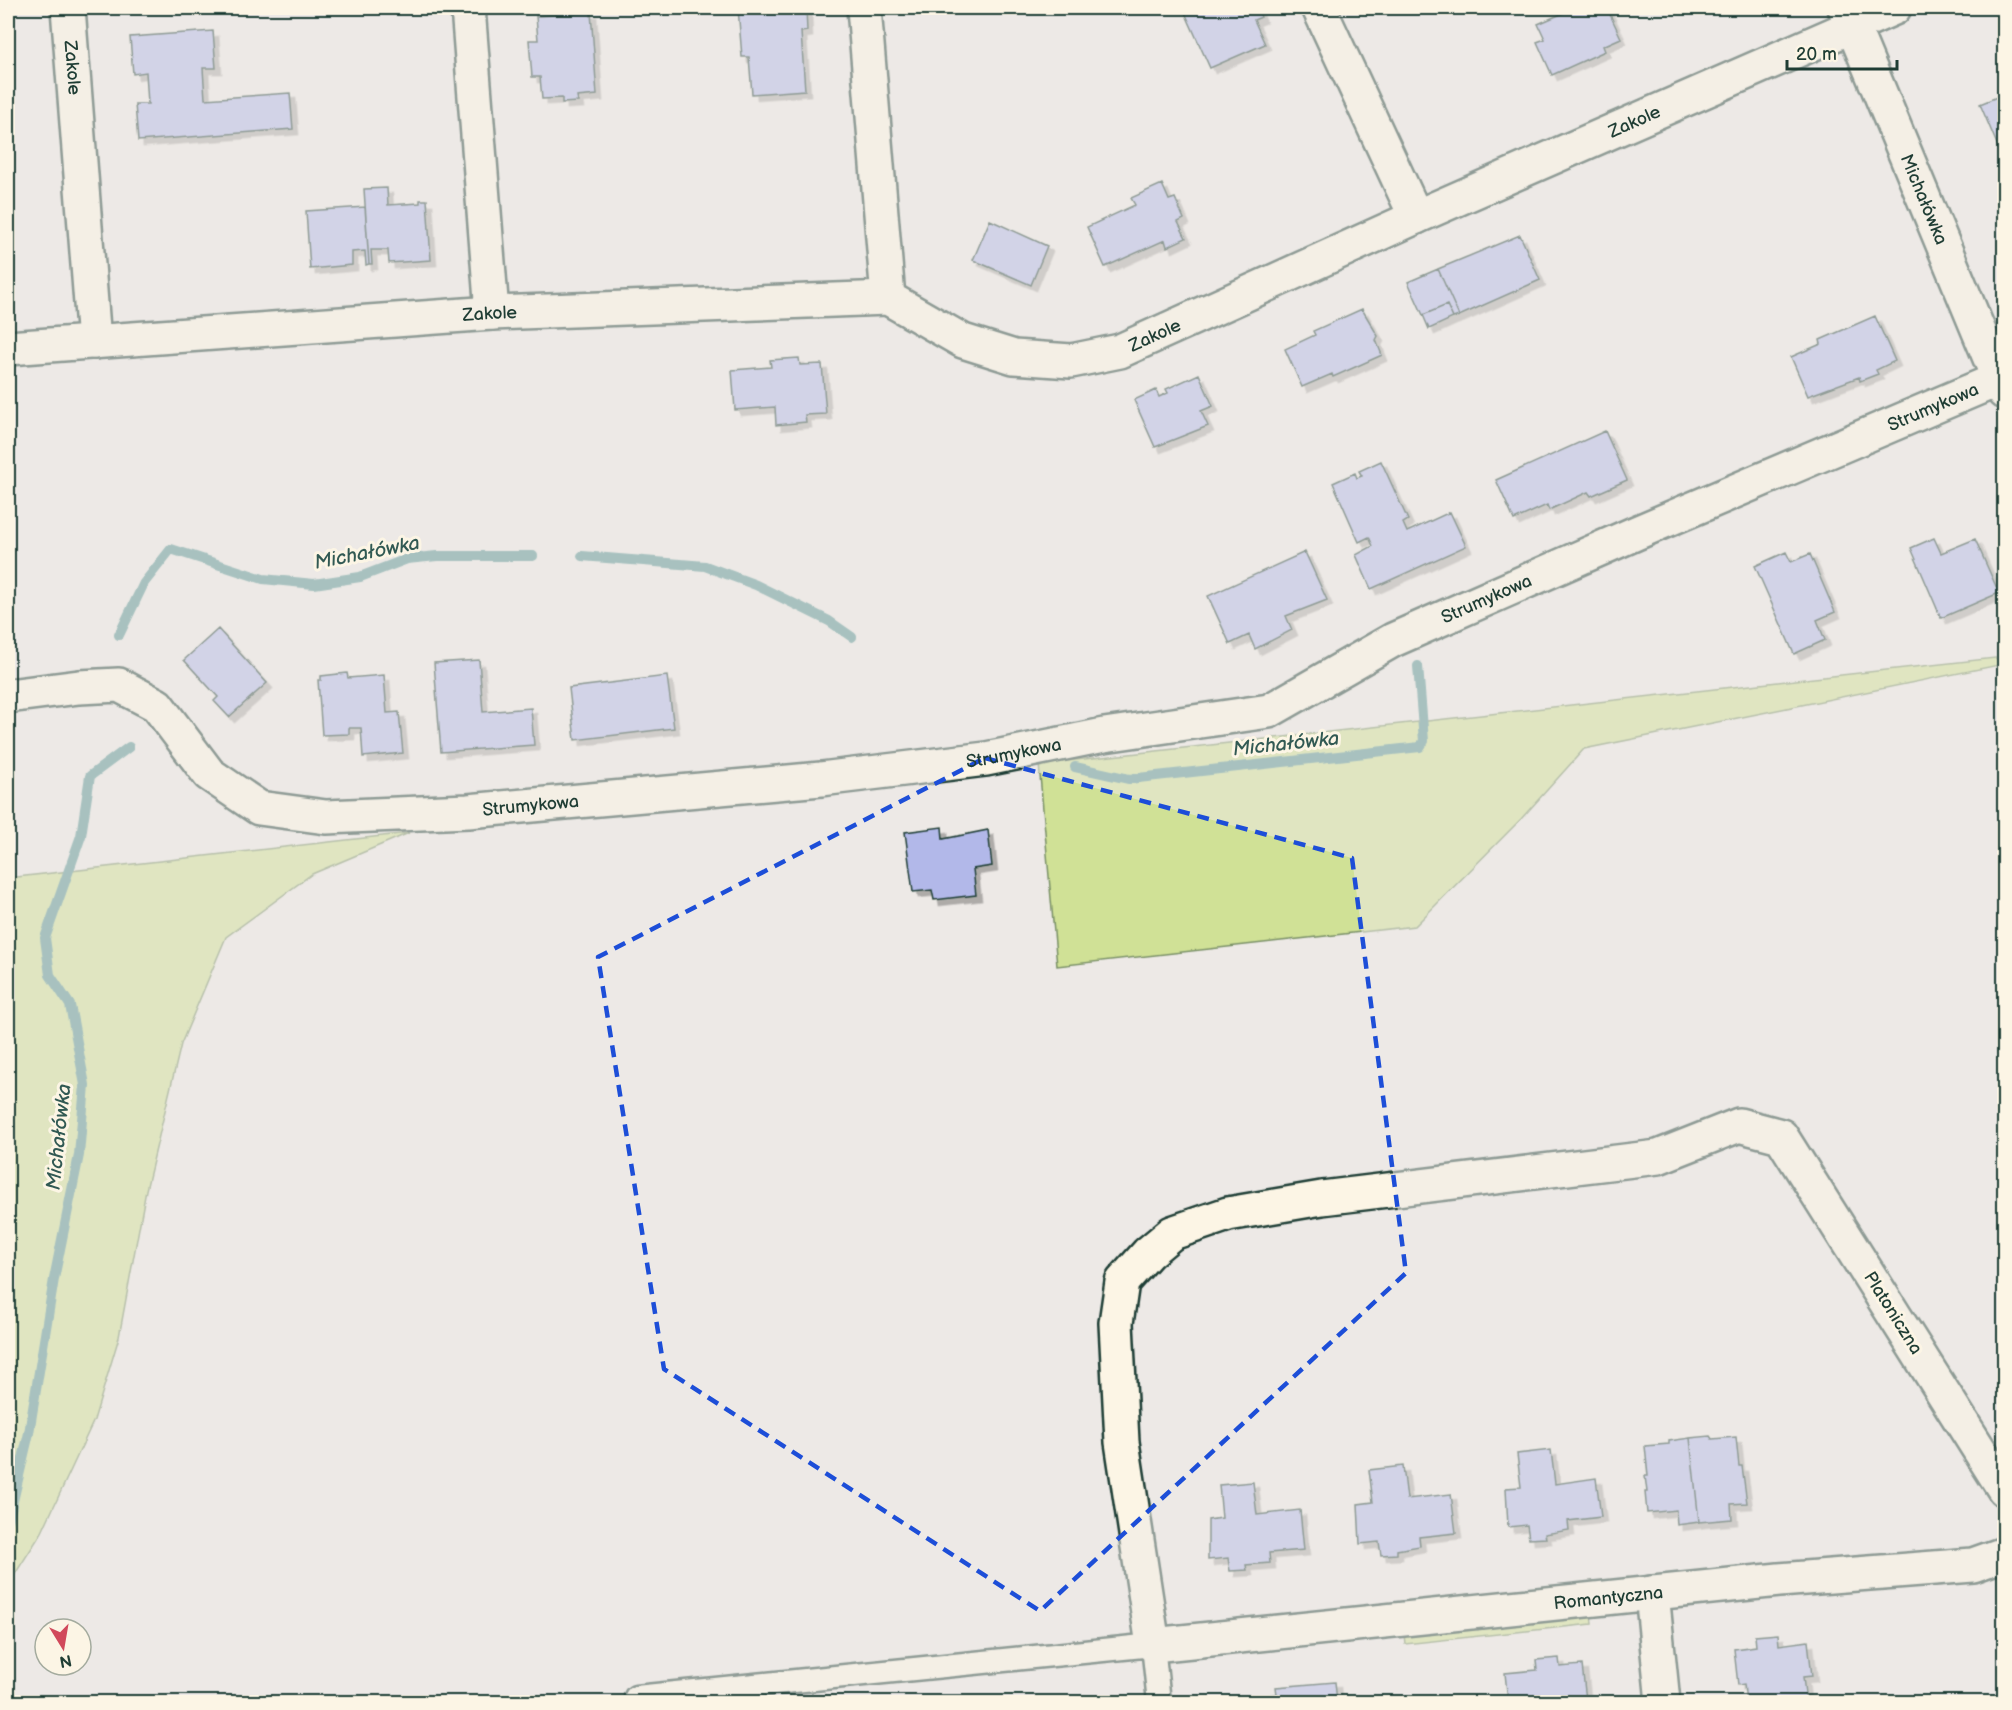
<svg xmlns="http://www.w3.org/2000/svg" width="2012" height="1710" viewBox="0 0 2012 1710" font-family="'Balsamiq Sans',sans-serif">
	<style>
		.green { fill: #d0e196; stroke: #788f65; stroke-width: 1.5 }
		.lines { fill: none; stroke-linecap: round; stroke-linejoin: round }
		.stream { stroke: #549191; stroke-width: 10 }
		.building { fill: #b2b8e9; stroke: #1f3d34; stroke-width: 1.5; filter: url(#shadow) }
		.lane-casing { stroke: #1f3d34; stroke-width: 27 }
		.street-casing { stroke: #1f3d34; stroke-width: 38 }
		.lane { stroke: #fcf5e5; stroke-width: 22 }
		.street { stroke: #fcf5e5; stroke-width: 33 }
		.marked { fill: none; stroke: #1d4ed8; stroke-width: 4.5; stroke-dasharray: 12 8; stroke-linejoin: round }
		.labels { text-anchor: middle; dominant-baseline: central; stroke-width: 6; stroke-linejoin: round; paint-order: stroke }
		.street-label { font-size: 18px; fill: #1f3d34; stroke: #fcf5e5 }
		.water-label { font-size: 20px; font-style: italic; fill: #315953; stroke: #fcf5e5 }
	</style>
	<defs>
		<filter id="shadow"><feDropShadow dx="5.5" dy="5.5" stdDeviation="0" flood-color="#0004"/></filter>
	</defs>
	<rect width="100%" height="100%" fill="#ede9e6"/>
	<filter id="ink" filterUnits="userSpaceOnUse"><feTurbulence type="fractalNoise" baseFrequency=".0167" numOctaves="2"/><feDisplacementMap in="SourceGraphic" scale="12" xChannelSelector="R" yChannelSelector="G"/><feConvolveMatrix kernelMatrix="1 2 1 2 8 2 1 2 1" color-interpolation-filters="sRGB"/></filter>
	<g filter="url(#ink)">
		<path class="green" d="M2004,657V664L1584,749L1521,819L1415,926L1057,966L1039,764Z
			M409,833L312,874L226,937L181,1044L146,1190L119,1337L94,1420L42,1532L8,1585V878Z
			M1591,1613L1592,1624L1405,1644L1404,1634Z"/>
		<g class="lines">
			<path class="stream" d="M582,556L705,566L756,585L829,621L852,637
				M119,635L144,583L171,549L263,579L314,584L360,577L407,559L437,556H533
				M1075,767L1129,779L1420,747L1424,741L1418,666
				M8,1522L29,1433L54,1279L79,1155L85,1085L70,1005L50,975L45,938L81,836L90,776L129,747"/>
		</g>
		<path class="building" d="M738,8H806L807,31L801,32L805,90L752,94L749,57H742Z
			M1183,8H1257L1261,17L1254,20L1265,44L1210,68Z
			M1575,8H1607L1621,38L1603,46L1605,51L1552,75L1537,42L1545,39L1538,24Z
			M571,9V14L591,12L597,95L577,97L578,102L562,103V98L542,99L540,77H532L529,40H538L536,16L556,15V10Z
			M213,31L216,68H203L205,99L290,93L293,129L138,141L135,104H148L146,72L133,74L130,37Z
			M2004,94V156H2002L1980,104Z
			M1162,184L1169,200L1175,198L1184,219L1178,222L1186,238L1167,247L1165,240L1105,267L1087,227L1135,205L1131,198Z
			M387,188L388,205L420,203V200H427L431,260L389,263L388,250H371L372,264H369L364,189Z
			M365,207L369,264L366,265L365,251L352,252V265L310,269L306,211Z
			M990,220L1047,246L1031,285L973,260Z
			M1520,235L1540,280L1459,316L1438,269Z
			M1438,269L1459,316L1453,318L1447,305L1423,315L1408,282Z
			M1447,305L1453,318L1429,329L1423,315Z
			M1362,309L1378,336L1376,340L1382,355L1333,377L1332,374L1302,387L1285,349L1315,335L1313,331Z
			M1875,316L1895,361L1876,370L1878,374L1860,381L1859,377L1808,396L1791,357L1821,344L1820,340Z
			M799,358L800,365L822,364L826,414L805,415L806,422L776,425L775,407L735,410L732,370L771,367L770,360Z
			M1199,374L1213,406L1201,411L1208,426L1155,447L1134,400L1156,390L1159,397L1168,393L1166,389Z
			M1605,431L1627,480L1591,496L1588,492L1549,510L1547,505L1514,520L1496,480Z
			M1381,461L1408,520L1403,523L1407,532L1450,512L1466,546L1371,589L1356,555L1373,546L1369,537L1359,542L1333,483L1355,473L1357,478L1362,476L1359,471Z
			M1934,538L1941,553L1975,539L1999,593L1941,618L1911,548Z
			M1305,552L1327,600L1286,616L1292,630L1255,649L1249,635L1230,644L1208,596Z
			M1786,552L1791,562L1810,554L1835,612L1817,620L1825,640L1794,654L1755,566Z
			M218,629L267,683L229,717L214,701L218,697L184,660Z
			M479,660L483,712L531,708L534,745L441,752L434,663Z
			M347,673L348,678L384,675L387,713L399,712L403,753L363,757L361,728H349V734L322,735L318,680H321V676Z
			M667,676L674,728L575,740L569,688Z
			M942,827L943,839L988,830L992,866L973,869L976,895L934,900L932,890L913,892L905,832Z
			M1710,1436L1712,1439L1736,1437L1739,1466H1742L1747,1503L1731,1504L1732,1519L1699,1522L1690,1438Z
			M1690,1438L1699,1522L1677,1525L1676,1510L1647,1513L1645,1492H1647L1645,1476H1648L1645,1446L1669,1444V1441Z
			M1551,1450L1555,1484L1596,1478L1601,1517L1568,1521L1569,1530L1545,1534L1546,1538L1529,1539L1527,1525L1508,1527L1506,1488L1521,1487L1517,1454Z
			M1403,1466L1407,1499L1451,1494L1456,1533L1419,1537L1420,1546L1397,1550V1554L1381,1555L1379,1542L1360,1544L1358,1504L1373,1502L1369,1470Z
			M1253,1482L1257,1515L1300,1510L1304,1550L1269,1553L1270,1563L1246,1565L1247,1570L1230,1571L1228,1558L1208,1560V1520L1222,1518L1219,1485Z
			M1778,1634L1779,1645L1808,1641L1812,1676L1803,1677L1806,1702H1746L1744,1684L1738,1685L1734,1649L1756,1646L1755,1636Z
			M1559,1658L1560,1667L1582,1665L1586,1700L1579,1702H1508L1505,1673L1537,1670L1536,1660Z
			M1335,1682L1337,1702H1235V1698L1277,1694L1276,1687Z"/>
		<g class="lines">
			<defs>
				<path id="lane" d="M637,1702L636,1697L1153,1645L1159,1702"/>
				<g id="street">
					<path id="s1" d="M68,8L94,342"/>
					<path d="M468,8L492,313"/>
					<path d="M864,8L888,298"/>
					<path d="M1319,8L1416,217"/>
					<path id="s2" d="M1845,8L2004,392"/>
					<path id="s3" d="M8,348L492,313L888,298L963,341L1014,357L1071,361L1120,351L1416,217L1894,8"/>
					<path id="s4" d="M8,696L79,687L119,685L157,705L209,774L259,808L326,817L468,811L821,779L986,759L1104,735L1269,711L1393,640L1636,533L1999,379"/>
					<path id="s5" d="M2004,1489L1781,1136L1739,1125L1658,1157L1322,1198L1228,1214L1172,1233L1148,1253L1122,1282L1116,1323L1122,1442L1153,1645L1779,1580L1973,1565L2004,1554"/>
					<path d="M1652,1593L1663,1702"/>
				</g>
			</defs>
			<use href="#lane" class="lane-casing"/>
			<use href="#street" class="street-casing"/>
			<use href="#lane" class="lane"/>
			<use href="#street" class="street"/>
		</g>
	</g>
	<path d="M0 0H2012V1710H0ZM985,758L1352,858L1406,1273L1040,1611L664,1369L598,957Z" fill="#ede9e6" fill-opacity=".55" fill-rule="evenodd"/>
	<path class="marked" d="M985,758L1352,858L1406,1273L1040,1611L664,1369L598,957Z"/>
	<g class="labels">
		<g class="street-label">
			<text stroke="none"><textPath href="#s1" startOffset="60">Zakole</textPath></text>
			<text stroke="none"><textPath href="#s3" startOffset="1692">Zakole</textPath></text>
			<text stroke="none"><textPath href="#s2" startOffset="207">Michałówka</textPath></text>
			<text stroke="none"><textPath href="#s3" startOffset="483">Zakole</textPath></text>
			<text stroke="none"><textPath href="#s3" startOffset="1167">Zakole</textPath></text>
			<text stroke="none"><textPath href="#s4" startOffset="2050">Strumykowa</textPath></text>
			<text stroke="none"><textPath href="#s4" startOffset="1564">Strumykowa</textPath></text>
			<text stroke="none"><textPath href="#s4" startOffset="1060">Strumykowa</textPath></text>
			<text stroke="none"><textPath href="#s4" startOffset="574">Strumykowa</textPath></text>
			<text transform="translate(1893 1313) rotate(58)">Platoniczna</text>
			<text stroke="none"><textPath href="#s5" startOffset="1935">Romantyczna</textPath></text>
		</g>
		<g class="water-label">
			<text transform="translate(367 553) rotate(-11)">Michałówka</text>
			<text transform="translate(1286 744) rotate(-6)">Michałówka</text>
			<text transform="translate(59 1137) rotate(-84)">Michałówka</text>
		</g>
	</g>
	<rect width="2012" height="1710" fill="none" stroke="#fcf5e5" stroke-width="30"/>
	<rect x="15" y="15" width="1982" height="1680" fill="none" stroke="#1f3d34" stroke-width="2" filter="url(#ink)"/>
	<g transform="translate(63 1647) rotate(169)"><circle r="28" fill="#fcf5e5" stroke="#a4ab9e" stroke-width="1.5"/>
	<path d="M0-4.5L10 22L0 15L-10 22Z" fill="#d1495b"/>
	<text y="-9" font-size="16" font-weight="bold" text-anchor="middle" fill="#1f3d34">N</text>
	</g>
	<path d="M1787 60v9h110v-9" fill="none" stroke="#1f3d34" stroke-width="3"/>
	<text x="1796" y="60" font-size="18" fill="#1f3d34" stroke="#fcf5e5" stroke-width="4.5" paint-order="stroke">20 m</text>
</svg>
